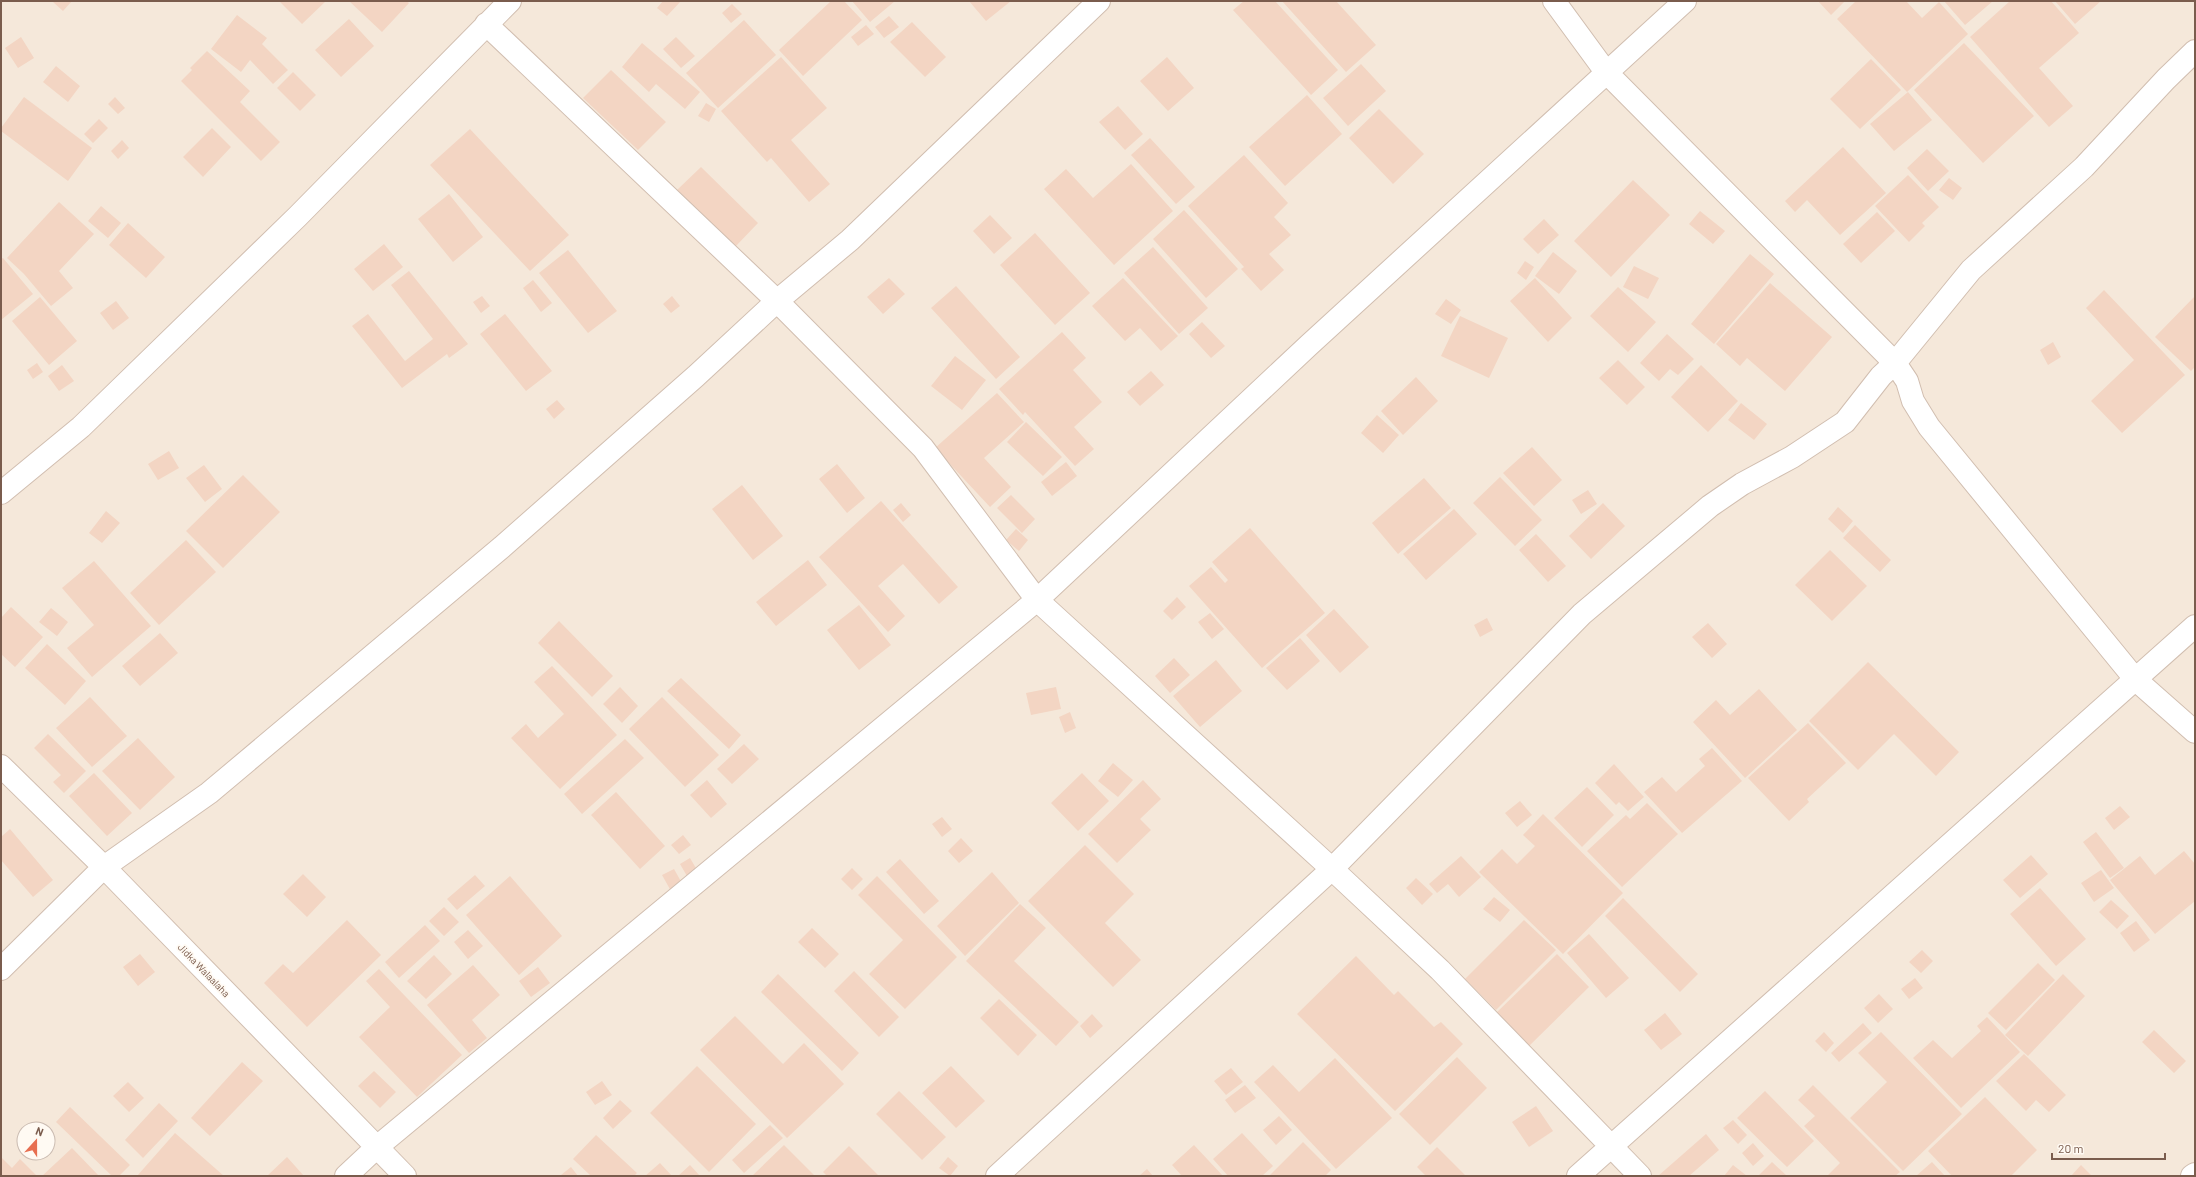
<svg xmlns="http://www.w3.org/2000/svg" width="2196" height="1177" viewBox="0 0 2196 1177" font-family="Barlow,sans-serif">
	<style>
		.residential { fill: #f5e8da; fill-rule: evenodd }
		.building { fill: #f3d5c3 }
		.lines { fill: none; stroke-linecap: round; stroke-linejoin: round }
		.minor-casing { stroke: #d1beb0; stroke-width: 24 }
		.minor { stroke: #fff; stroke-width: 22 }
		.labels { text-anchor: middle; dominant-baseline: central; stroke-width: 3.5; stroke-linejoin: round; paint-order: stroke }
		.street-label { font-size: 10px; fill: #7a5c4d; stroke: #fffaf3 }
	</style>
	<rect width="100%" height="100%" fill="#fdf6ec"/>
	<path class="residential" d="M1,1H2195V1176H1ZM24,1129H48V1153H24Z"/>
	<path class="building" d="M72,1L63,11L53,2L54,1Z
		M279,1H326L302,24Z
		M349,1H406L409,3L382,32Z
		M663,1H681L667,16L657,8Z
		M831,1H844L862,20L803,76L779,50Z
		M852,1H895L870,22Z
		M969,1H1011L986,21Z
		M1244,1H1275L1338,70L1311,95L1233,10Z
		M1282,1H1336L1376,45L1346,72Z
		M1818,1H1845L1831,15Z
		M1856,1H1906L1922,18L1939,2L1968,34L1907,92L1837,19Z
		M1944,1H1993L1965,25Z
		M2010,1H2051L2079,33L2039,68L2073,106L2049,127L1970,37Z
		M2055,1H2101L2075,24Z
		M732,4L742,14L731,23L722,13Z
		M237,15L267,38L262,44L288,70L273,84L250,60L241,72L211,49Z
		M889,16L899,27L884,38L875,27Z
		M349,19L374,46L341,77L315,50Z
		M744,20L776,55L718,108L686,73Z
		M912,22L946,57L925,77L890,42Z
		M866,25L874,34L858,46L851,37Z
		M21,37L34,58L18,68L5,48Z
		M676,37L695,56L681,68L663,49Z
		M642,43L700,92L685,109L656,84L649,92L622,67Z
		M1964,43L2034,116L1983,163L1914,90Z
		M207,51L250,91L240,102L280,142L261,161L181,81L192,70L190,68Z
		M781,57L827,108L791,140L830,184L809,202L771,158L767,162L721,111Z
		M1167,57L1194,88L1168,111L1140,81Z
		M1871,59L1901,90L1860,129L1830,99Z
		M1361,64L1386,91L1348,126L1323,98Z
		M56,66L80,86L68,102L43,82Z
		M611,70L666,122L638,150L583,98Z
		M293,72L316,95L300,111L277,88Z
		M1908,92L1932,120L1894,151L1870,124Z
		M1307,95L1342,134L1285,186L1249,147Z
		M24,97L92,148L68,181L1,131V128Z
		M115,97L125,108L118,114L108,104Z
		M706,103L716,109L709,122L698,116Z
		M1118,106L1143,134L1125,150L1099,122Z
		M1379,109L1424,154L1393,184L1349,138Z
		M99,119L108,128L93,143L84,134Z
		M212,128L231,147L203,177L183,157Z
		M470,129L569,235L530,271L430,165Z
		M1150,138L1195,187L1176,204L1131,155Z
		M122,140L129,148L118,159L111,151Z
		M1843,147L1886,193L1840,235L1807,200L1795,212L1785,201Z
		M1927,149L1949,171L1928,191L1907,168Z
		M1244,155L1288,203L1274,217L1291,235L1269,254L1284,270L1261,291L1241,269L1244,267L1188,206Z
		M1131,164L1173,211L1114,265L1044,189L1066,169L1093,198Z
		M701,167L758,223L735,247L677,190Z
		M1908,175L1939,207L1922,223L1925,226L1909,242L1875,206Z
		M1949,178L1962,188L1953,200L1939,190Z
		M1633,180L1670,215L1611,277L1574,241Z
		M449,194L483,237L453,262L418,219Z
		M59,202L94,234L59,271L73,288L51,306L24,274L7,258Z
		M101,206L121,223L108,238L88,221Z
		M1184,210L1238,269L1206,298L1153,239Z
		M1700,211L1725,231L1713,244L1689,224Z
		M1877,212L1895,231L1861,263L1843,244Z
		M990,215L1012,238L994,254L973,231Z
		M1544,219L1559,235L1538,254L1523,239Z
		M128,223L165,257L146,278L109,245Z
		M1035,233L1090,293L1055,325L1000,265Z
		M384,244L403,267L373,291L354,269Z
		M1153,247L1208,308L1179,334L1124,273Z
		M568,250L617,311L588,333L539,273Z
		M1553,252L1577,271L1559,294L1535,276Z
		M1750,254L1774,274L1714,344L1691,324Z
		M3,258L33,294L1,320V259Z
		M1525,261L1534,267L1526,280L1517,273Z
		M1634,266L1659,278L1648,299L1623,287Z
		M409,271L468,344L449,358L447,354L402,388L352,326L368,314L405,361L433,339L391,285Z
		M889,278L905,294L883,314L867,297Z
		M1123,278L1178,336L1161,351L1140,328L1125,341L1092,306Z
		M1535,278L1572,318L1548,342L1510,301Z
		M533,280L552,303L541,312L523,288Z
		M1770,283L1832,337L1785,391L1747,358L1740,366L1716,344Z
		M956,286L1020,357L996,379L931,308Z
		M1618,287L1656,322L1628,352L1590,316Z
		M2104,290L2185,375L2122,433L2091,401L2134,360L2086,308Z
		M482,296L490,306L481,313L473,302Z
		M672,296L680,306L671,313L663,304Z
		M2195,296V367L2191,371L2155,337Z
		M40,297L77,341L49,365L12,321Z
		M1446,299L1461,310L1451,324L1435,314Z
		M116,301L129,318L113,330L100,313Z
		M505,314L552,371L526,391L480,334Z
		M1460,316L1508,338L1489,378L1441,356Z
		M1202,322L1225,346L1211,358L1189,334Z
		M1062,332L1086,358L1073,370L1102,402L1074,427L1094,449L1075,466L1025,412L1023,415L999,389Z
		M1667,334L1694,359L1678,375L1670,369L1659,381L1640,363Z
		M2053,342L2061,357L2048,365L2040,350Z
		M955,356L986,380L962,410L931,386Z
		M1618,360L1645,387L1627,405L1599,378Z
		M37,363L43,372L33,379L27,370Z
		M62,365L74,381L59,391L48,376Z
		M1701,365L1738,401L1708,432L1671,397Z
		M1151,371L1164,385L1140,406L1127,392Z
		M1416,377L1438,401L1403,435L1381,411Z
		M997,393L1024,422L984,458L1011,487L990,507L935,448Z
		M557,400L565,409L554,419L546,409Z
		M1741,403L1767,424L1754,440L1728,420Z
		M1377,415L1399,435L1383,453L1361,433Z
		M1026,422L1062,457L1043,476L1007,442Z
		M1532,447L1562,480L1534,506L1503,473Z
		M169,451L179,468L158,480L148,464Z
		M1066,462L1077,476L1052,496L1041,482Z
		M837,464L865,498L847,513L819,479Z
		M204,465L222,489L205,502L186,478Z
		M243,475L280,512L223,568L186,531Z
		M1500,477L1542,520L1515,546L1473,503Z
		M1424,478L1451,508L1398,554L1372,523Z
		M742,485L783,536L753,560L712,509Z
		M1588,490L1597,504L1581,514L1572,500Z
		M1011,495L1035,519L1022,533L997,508Z
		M881,501L958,587L939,604L903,564L878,586L905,616L888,632L819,557Z
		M901,503L911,515L903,522L893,510Z
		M1603,503L1625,526L1591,559L1569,536Z
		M1838,507L1853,521L1843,533L1828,519Z
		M1454,509L1477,534L1426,580L1403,554Z
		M106,511L120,523L102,543L89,533Z
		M1855,525L1891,560L1880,572L1843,538Z
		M1250,528L1325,613L1262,668L1189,586L1211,567L1225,583L1228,580L1212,562Z
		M1016,529L1028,540L1019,551L1006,540Z
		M1536,534L1566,566L1548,582L1519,550Z
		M186,540L216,572L159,625L130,593Z
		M1830,550L1867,586L1832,621L1795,585Z
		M808,560L827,585L776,626L756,602Z
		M94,561L151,626L92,677L67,648L94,625L62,588Z
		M1177,597L1186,607L1172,620L1163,611Z
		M859,605L891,645L859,670L827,630Z
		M11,607L43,637L15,667L1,654V618Z
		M51,608L68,622L57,636L39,622Z
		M1334,609L1369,647L1340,673L1306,635Z
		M1210,613L1224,629L1212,639L1198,622Z
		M1487,618L1493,630L1480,637L1474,625Z
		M559,621L613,676L592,697L538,643Z
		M1708,623L1727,644L1712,658L1692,637Z
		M160,633L178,653L140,686L122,666Z
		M1300,638L1320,661L1287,690L1266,668Z
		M47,644L86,681L65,705L25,668Z
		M1174,658L1190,675L1170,693L1155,676Z
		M1216,660L1242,691L1200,727L1173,696Z
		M1868,662L1959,752L1936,776L1894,734L1858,770L1809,721Z
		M552,666L617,735L560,789L511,738L526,724L538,738L564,714L534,682Z
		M681,678L741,735L729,749L667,691Z
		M620,687L638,706L622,723L603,704Z
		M1056,687L1061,709L1031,715L1026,693Z
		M1759,689L1797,730L1745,778L1693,722L1716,700L1730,715Z
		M90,697L127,736L92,767L56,728Z
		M662,697L719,755L685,787L629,729Z
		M1070,712L1076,728L1065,733L1059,717Z
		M1808,723L1846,763L1807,799L1809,802L1789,821L1748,778Z
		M48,734L86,771L64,793L53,782L61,775L34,748Z
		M138,738L175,777L140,810L102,771Z
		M625,739L644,758L582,814L564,794Z
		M744,744L759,759L732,784L717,769Z
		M1712,748L1742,781L1682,833L1644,792L1662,777L1676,792L1705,766L1699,759Z
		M1113,763L1133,780L1118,797L1098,781Z
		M1614,764L1644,797L1628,811L1619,802L1616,805L1595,783Z
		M94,773L132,813L107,836L69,796Z
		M1082,773L1109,801L1078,831L1051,803Z
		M707,780L727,804L711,818L690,795Z
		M1143,780L1161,799L1140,819L1151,830L1117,863L1088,834Z
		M1587,787L1614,815L1582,847L1554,818Z
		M616,792L665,846L640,869L591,815Z
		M1520,801L1532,815L1517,827L1505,813Z
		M1647,803L1678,834L1622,887L1587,851L1626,815L1630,819Z
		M2120,806L2130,817L2114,830L2105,818Z
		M1543,814L1623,893L1563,954L1479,872L1502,849L1517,864L1535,846L1523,835Z
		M942,817L952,829L942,837L932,824Z
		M10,829L53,880L33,897L1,860V837Z
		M2096,832L2124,868L2110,878L2083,842Z
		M683,835L691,845L679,854L671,845Z
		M961,838L973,851L959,863L948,851Z
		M1085,845L1134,894L1105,923L1141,960L1113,987L1028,901Z
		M2184,851L2195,864V901L2155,934L2110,880L2140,856L2155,875Z
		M2031,855L2048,874L2020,898L2003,880Z
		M1461,856L1481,877L1459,897L1448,884L1437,893L1429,884Z
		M690,858L697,870L687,876L680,864Z
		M900,859L939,901L924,914L886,872Z
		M852,868L863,879L852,890L841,879Z
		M674,869L683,885L671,891L662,875Z
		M2101,870L2114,888L2094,902L2081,883Z
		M992,872L1019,903L965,956L937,926Z
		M303,874L326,897L307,917L283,894Z
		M475,875L485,886L457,910L447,899Z
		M510,876L562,936L519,975L466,915Z
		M877,876L957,957L905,1009L869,974L903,940L858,895Z
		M1416,878L1433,894L1422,905L1406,888Z
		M2040,888L2086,939L2056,966L2010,914Z
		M1494,897L1510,910L1500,922L1483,909Z
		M1623,898L1698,974L1680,992L1605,916Z
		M2111,900L2129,916L2117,929L2099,912Z
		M1020,904L1046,928L1014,961L1079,1022L1056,1046L966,961Z
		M444,907L459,922L444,936L429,921Z
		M347,920L381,955L307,1027L264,983L283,964L293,973Z
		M1524,920L1556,950L1496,1010L1465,979Z
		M2136,921L2150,940L2134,952L2120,933Z
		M425,925L440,941L399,978L385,962Z
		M812,928L839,954L825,968L798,942Z
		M468,930L483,946L468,959L454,942Z
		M1589,934L1629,978L1606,998L1567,953Z
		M1922,950L1933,961L1921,973L1909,962Z
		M140,954L155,972L138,986L123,967Z
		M1557,954L1589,987L1528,1047L1495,1014Z
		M434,955L452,974L426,999L407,981Z
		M1356,956L1394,995L1398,991L1434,1027L1441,1022L1463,1044L1395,1111L1297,1014Z
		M2038,963L2055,980L2006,1030L1988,1013Z
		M473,965L500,995L472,1020L487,1038L469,1053L427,1005Z
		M538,967L550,983L531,997L519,981Z
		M379,969L462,1055L417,1097L359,1037L390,1007L366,981Z
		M854,971L899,1017L879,1037L834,991Z
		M778,974L859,1053L842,1071L761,992Z
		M2063,974L2085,996L2028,1056L2005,1035Z
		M1915,978L1923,988L1909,999L1901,989Z
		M1879,994L1893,1009L1878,1023L1864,1008Z
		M999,999L1037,1035L1018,1056L980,1018Z
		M1665,1013L1682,1034L1661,1050L1644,1030Z
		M1092,1014L1103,1026L1090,1038L1080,1026Z
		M735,1016L783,1064L804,1043L844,1084L787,1138L700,1050Z
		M1987,1017L2020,1052L1961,1108L1913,1058L1933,1040L1952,1058L1981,1031L1977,1026Z
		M1863,1023L1872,1033L1839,1062L1831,1053Z
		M2154,1030L2186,1061L2174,1073L2142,1042Z
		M1824,1032L1834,1043L1826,1052L1815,1041Z
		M1881,1032L1962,1114L1903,1171L1850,1118L1887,1082L1858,1053Z
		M2024,1054L2066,1095L2049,1112L2036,1100L2026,1111L1996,1081Z
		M1457,1057L1487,1088L1430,1145L1399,1114Z
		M1335,1058L1392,1118L1336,1169L1254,1082L1273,1065L1299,1092Z
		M242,1062L263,1081L210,1136L191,1118Z
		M697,1066L756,1124L709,1172L650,1113Z
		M951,1066L985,1101L956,1128L922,1093Z
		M1231,1068L1243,1082L1226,1095L1214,1081Z
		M374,1071L396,1092L380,1108L358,1086Z
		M602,1081L612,1095L595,1105L586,1092Z
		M128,1082L144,1098L129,1112L113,1096Z
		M1245,1085L1256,1098L1235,1113L1225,1100Z
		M1813,1085L1900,1172L1895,1176H1827L1840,1163L1804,1126L1815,1116L1798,1100Z
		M899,1091L946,1137L922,1160L876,1114Z
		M1765,1091L1814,1141L1787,1167L1737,1118Z
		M1985,1097L2037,1150L2011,1176H1952L1928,1151Z
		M620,1100L632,1111L613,1129L603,1118Z
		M159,1103L178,1121L143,1158L125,1140Z
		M1536,1106L1553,1131L1529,1147L1512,1122Z
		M70,1107L130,1165L119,1176H112L56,1122Z
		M1279,1116L1292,1130L1276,1145L1263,1130Z
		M1733,1120L1747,1135L1738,1144L1723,1128Z
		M770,1125L783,1138L744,1173L732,1160Z
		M175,1133L224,1176H137Z
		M1242,1133L1273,1166L1262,1176H1228L1213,1159Z
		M1706,1134L1719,1150L1689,1176H1658Z
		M596,1135L637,1173L634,1176H591L573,1159Z
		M1303,1142L1331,1170L1325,1176H1269Z
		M1753,1143L1764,1156L1753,1166L1742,1153Z
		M784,1145L815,1176H752Z
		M1194,1145L1223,1176H1182L1172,1165Z
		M849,1146L879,1176H827L823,1172Z
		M1437,1147L1466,1176H1426L1417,1167Z
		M72,1148L99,1176H42Z
		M1,1157L12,1168L20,1159L37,1176H1Z
		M287,1157L304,1176H267Z
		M948,1157L958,1166L950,1176L939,1168Z
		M1772,1162L1787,1176H1758Z
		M1932,1162L1945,1176H1916Z
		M660,1163L672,1176H645Z
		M690,1165L700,1176H678Z
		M1733,1165L1747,1176H1724Z
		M2081,1165L2092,1176H2071Z
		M571,1167L578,1176H562L561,1175Z
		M1147,1169L1153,1176H1139Z"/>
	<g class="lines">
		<defs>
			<path id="minor" d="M1554,1L1606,72L1895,363L1907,381L1913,401L1929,427L2136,680L2195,732
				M486,24L777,301L923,448L1037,600L1332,869L1440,970L1640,1176
				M1,493L81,427L298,216L510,1
				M1,766L104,867L405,1176
				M1,969L104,867L209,793L502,547L696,376L777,301L850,240L1099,1
				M346,1176L377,1147L1037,600L1309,345L1685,1
				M997,1176L1332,869L1582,614L1710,506L1742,484L1792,457L1845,422L1881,376L1895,363L1971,270L2084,167L2166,79L2195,51
				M1578,1176L2195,626
				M2192,1176L2195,1174"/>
		</defs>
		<use href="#minor" class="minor-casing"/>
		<use href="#minor" class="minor"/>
	</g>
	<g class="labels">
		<g class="street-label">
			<text transform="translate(204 970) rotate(46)">Jidka Walaalaha</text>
		</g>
	</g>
	<rect width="2196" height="1177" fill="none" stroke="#7a5c4d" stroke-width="4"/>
	<g transform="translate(36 1141) rotate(21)"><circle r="19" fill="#fffaf3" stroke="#cabbb1"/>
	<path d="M0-3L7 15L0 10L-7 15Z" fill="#e76f51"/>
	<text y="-6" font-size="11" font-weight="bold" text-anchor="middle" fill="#7a5c4d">N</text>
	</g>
	<path d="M2052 1153v6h113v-6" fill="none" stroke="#7a5c4d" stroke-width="2"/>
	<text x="2058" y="1153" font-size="12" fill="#7a5c4d" stroke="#fffaf3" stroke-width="3" paint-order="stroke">20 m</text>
</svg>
